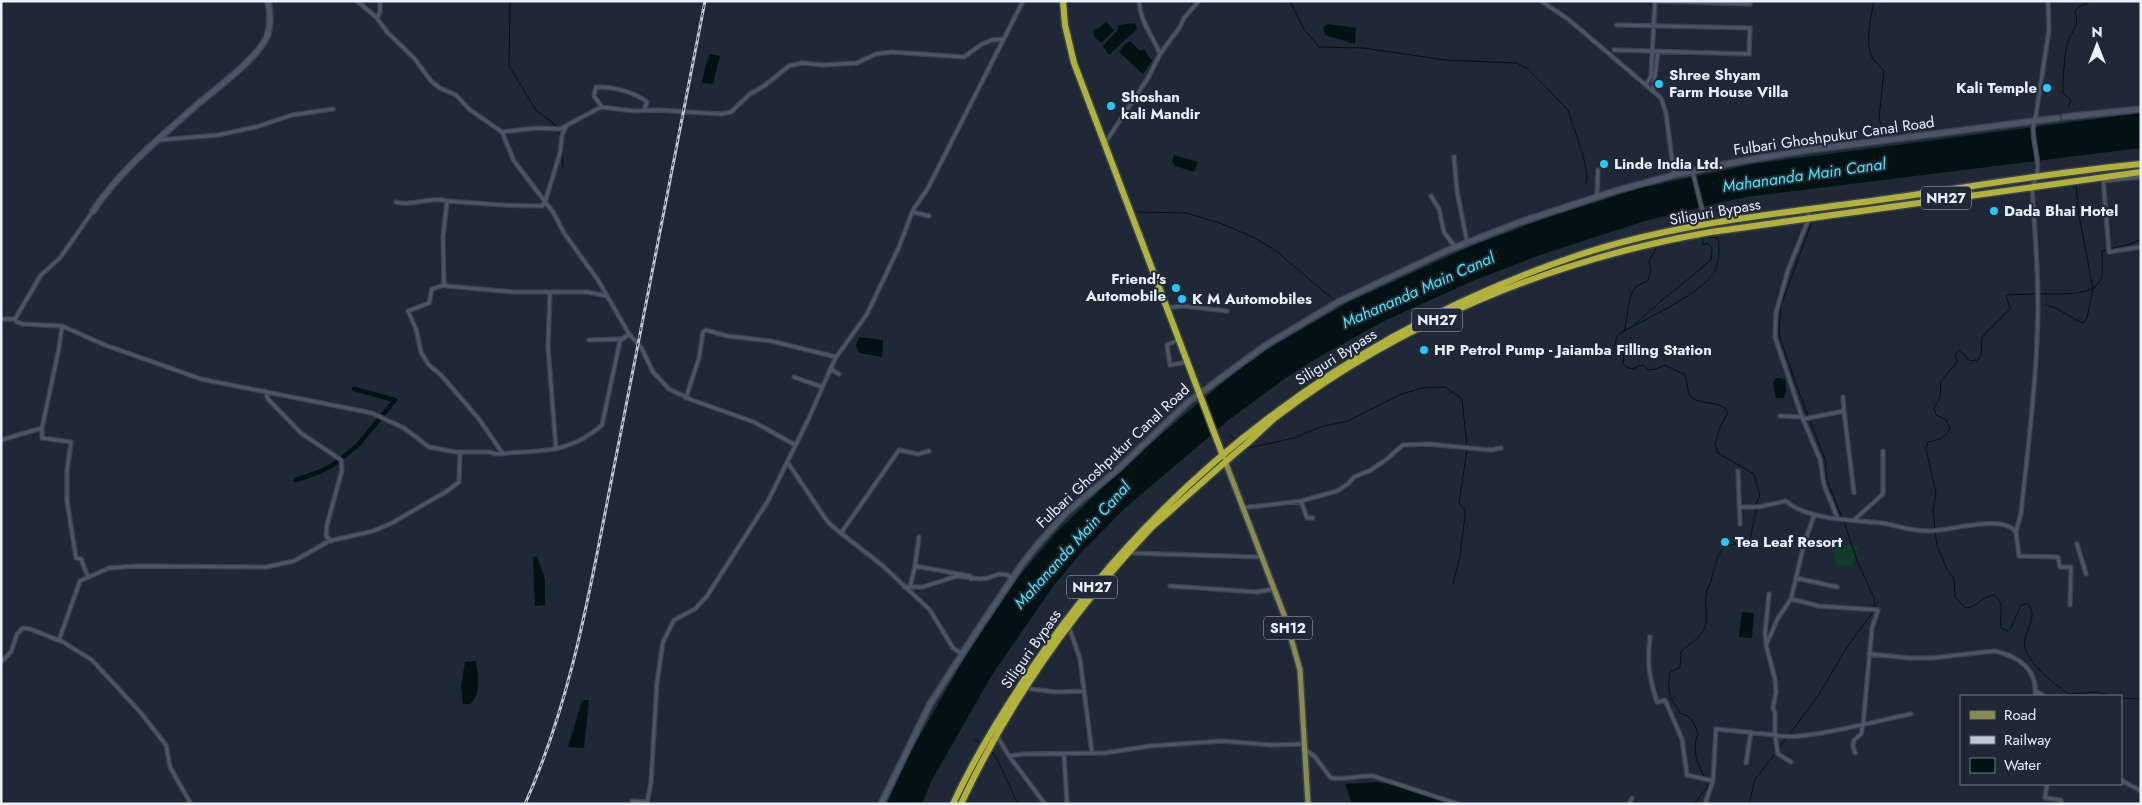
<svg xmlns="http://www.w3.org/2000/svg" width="2142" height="805" viewBox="0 0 2142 805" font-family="Jost,sans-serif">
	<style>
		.green { fill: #103c28 }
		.water { fill: #041112 }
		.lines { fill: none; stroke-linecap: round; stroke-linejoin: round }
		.stream { stroke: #041112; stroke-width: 1 }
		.canal { stroke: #041112; stroke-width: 4.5 }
		.street-casing { stroke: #3a424f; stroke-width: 5.5 }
		.secondary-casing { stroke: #3a424f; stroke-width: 8 }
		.primary-casing { stroke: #3a424f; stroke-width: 8 }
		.highway-casing { stroke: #3a424f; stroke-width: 9 }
		.street { stroke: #4b5567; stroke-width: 3 }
		.secondary { stroke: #4b5567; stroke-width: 5 }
		.primary { stroke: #898c4c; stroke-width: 5 }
		.highway { stroke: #b2b13a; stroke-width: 6 }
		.rail-casing { stroke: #bfc7d2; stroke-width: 3 }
		.rail { stroke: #1e2837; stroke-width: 1; stroke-dasharray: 4; stroke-linecap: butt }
		.poi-dot { fill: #28c8ff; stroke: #1e2837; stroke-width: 2 }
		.labels { text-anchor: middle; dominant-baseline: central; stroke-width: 4; stroke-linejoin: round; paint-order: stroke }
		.shield { fill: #1e2837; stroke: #adb5c0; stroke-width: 1 }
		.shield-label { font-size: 14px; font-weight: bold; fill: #eaf1fb }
		.poi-label { font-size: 15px; font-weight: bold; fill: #eaf1fb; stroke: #1e2837; text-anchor: start }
		.street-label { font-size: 15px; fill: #eaf1fb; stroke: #1e2837 }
		.water-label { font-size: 16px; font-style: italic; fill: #48e9f6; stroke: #1e2837 }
	</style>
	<rect width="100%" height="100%" fill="#1e2837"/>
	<path class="green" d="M1831,544L1859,546L1852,566H1836Z"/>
	<path class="water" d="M1106,22L1114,30L1102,43L1095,38L1093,30L1099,28Z
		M1135,23L1137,29L1109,55L1103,46L1117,31L1119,25Z
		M1328,24L1356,28L1355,44L1325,35L1323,27Z
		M1130,41L1140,51L1144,49L1152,61L1143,74L1119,52L1124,45Z
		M710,54L720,56L713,84L702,83L705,68Z
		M2141,113V148L1746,197L1706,206L1645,221L1540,255L1475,280L1386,320L1324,354L1287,377L1230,419L1124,509L1081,553L1054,585L992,675L932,780L922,804H887L910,753L965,657L1017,579L1055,534L1130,461L1234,373L1268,349L1349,302L1467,248L1546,218L1641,188L1754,164Z
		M1174,155L1198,162L1194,172L1175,166L1172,161Z
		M859,337L883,340L882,357L859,353L856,345Z
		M1776,378H1780L1785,380L1786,391L1784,398H1776L1773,383Z
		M537,556L545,579V605L535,606L533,557Z
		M1742,612L1754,613L1752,638L1739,637Z
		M476,661C478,675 482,694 470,704H463L461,686L465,662Z
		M585,700H589L584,748L568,747L582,701Z
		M1388,781L1448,804H1352L1345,784L1377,782L1386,784Z"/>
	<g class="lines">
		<path class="stream" d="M510,1L509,66L536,110L553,123L557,128
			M1290,1L1304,29L1319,47L1364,48L1445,60L1517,63L1528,69L1568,110L1583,154L1587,176L1586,184
			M1874,1C1871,18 1864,43 1873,59C1876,63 1881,67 1884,71L1879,119L1882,126
			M2068,107L2071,101C2069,97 2065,96 2063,92C2062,89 2065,46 2068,41C2073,29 2080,27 2075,12L2077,8L2091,1
			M559,131L560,147
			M562,150L563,167
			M1138,212L1186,213L1220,223L1255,238L1276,251L1335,301
			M1812,222L1781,305L1779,330L1780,338L1797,387L1826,462V477L1842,518
			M1657,247L1649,261L1651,270L1648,280C1645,283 1637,285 1635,288C1627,297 1628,319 1624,331C1615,335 1615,341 1615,351L1620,352L1624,356L1623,364L1628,368L1634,369L1638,366L1643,365L1649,370L1656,369L1665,365L1685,375C1687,381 1687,389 1690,395C1695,406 1721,399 1728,412L1720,427L1715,444L1718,453L1754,474L1760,495L1756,504V511L1749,544C1718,541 1717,556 1711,581C1709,587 1706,590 1706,596C1705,606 1708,617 1705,627C1700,639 1690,643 1681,652L1680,667L1669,673C1670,679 1668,684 1669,690C1669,698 1676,706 1680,713C1692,716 1694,723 1698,734C1691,749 1698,764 1705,778
			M2036,294L2006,295L2010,309L1982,337L1981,355L1978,360L1970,361L1959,350L1955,354L1957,362L1941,381L1940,397L1934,408L1936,415L1946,420L1950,427C1946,438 1939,440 1928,442L1926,449L1936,493L1933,511L1937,546L1948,572L1954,579L1955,597L1965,608C1977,608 1982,596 1994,595C2007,605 1998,615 2001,628L2008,631L2011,628L2021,605L2027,603C2041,619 2021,631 2025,648C2029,664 2056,686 2069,694L2096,692L2115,696
			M2040,294C2056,293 2096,298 2101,278C2103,274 2102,256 2102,251L2130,244L2141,239
			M2045,305C2060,307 2069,318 2083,323L2087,318L2093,289L2079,215L2076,184
			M1635,324C1659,301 1686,282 1711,260L1712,249L1708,243L1703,245L1702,236
			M1624,331C1646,319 1707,291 1716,269C1719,260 1720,247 1718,238L1708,237L1706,235
			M1229,434L1236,441
			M1244,449L1294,438L1320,427L1348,421L1399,395L1422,388L1445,387L1462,399L1467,446
			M1453,583L1460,557L1465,515V510L1459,503L1467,450
			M2121,698L2141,699
			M974,739L982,744
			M1778,749L1818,696L1847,647L1871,615L1875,607L1874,598L1857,560L1844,522
			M991,750L998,761L1018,804
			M1694,804L1708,786L1707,781
			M1749,804L1755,779L1776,753"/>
		<path class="canal" d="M296,480L319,472L333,465L358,445L395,400L354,389"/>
		<defs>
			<path id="street" d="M357,1L377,18L387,32L415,59L431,81L440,88L456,95L469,109L502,132L537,128L560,129L601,107L634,111L657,110L721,114L731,112L750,94L764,86L789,66L802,63L824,65L857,63L876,54L892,52L964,57L982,44L992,40L1004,39
				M1139,1C1140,22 1153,36 1160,54
				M1541,1L1568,19L1661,98L1666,113L1674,175
				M1655,1L1750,4V1
				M377,18L380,12V1
				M1614,50L1749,54L1750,28L1617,25
				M1646,85L1651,76L1655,1
				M1653,90L1658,52
				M602,107L594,96L596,87C614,87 632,91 647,102L644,110
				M566,127L562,135L560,153L545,202L542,206L503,205L447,201L443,237L444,284L447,286L514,292H587L607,296
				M502,132L514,161L553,212L564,233L598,280L629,334
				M159,140L218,135L256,127L292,115L333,109
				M1105,143L1148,78L1160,54L1180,27L1184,18L1199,1
				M1454,157L1457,191L1467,242
				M1691,172L1693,173L1703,213
				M2103,177L2109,252L2141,247
				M2103,181L2141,177
				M1431,196L1439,209L1444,232L1455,247
				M1597,196L1598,170
				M396,202C412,207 430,196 447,201
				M1808,210L1809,218L1788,270L1776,313L1775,337L1802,417L1820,459L1824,485L1837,517
				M913,212L929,216
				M444,285L432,289L429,303L408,311L416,329L421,352L428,364L441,375L479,419L503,454
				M550,292L548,347L556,449
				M1167,308L1183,306L1227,311
				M1,319H15L17,322L23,324L62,326L105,345L201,379L372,413L404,428L429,447L456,452H489L496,454C537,450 569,455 602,425L620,341L629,334L641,347L653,372L669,389L692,400L754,422L795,445
				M15,319L41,275L60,258L93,211
				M62,326L59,348L42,428V438L71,442L67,471V501L76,558L81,559L88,577
				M589,340L621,339
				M1178,340L1167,345L1170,365L1187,362
				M830,369L839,374
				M794,377L822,387
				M265,391L268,399L301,433L341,460L342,470L327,525L326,536L331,541
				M686,398L699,358L703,332L706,330L727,336L771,341L836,357
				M1844,411L1854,493
				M1780,416L1802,417
				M1804,419L1844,411L1843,397
				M1,440L42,428
				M788,463L825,518L832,526L883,566L930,610L953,648L962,654
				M1738,471L1740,524
				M1301,501L1307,518H1313
				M1740,507H1758L1786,501C1807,520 1853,520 1881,523C1896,525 1911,531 1927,531C1947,532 2002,513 2016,532L2019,556L2058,557L2060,567H2071L2070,605
				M1242,508L1301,501L1337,491L1348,484L1354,477L1371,470L1387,459L1403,445L1428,444L1491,450L1501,448
				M1854,520L1883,494V451
				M2016,532L2021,513C2027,455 2035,397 2037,339C2040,288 2035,237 2032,186C2047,164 2026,138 2036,115L2049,30L2048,1
				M841,533L899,450L918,454L929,451
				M2077,544L2086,574
				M1129,553L1261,557
				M915,566L970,576L971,579
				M1796,578L1837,587
				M1170,586L1257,592L1274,589
				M904,587H910L915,566L919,537
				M910,587H923L957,576L980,579L988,578L999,574L1008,575L1011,579
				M1791,599L1819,606L1878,610L1872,628L1863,725L1861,734L1854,740L1853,746L1855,753
				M1069,627L1080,659L1092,753
				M1650,637C1647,663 1649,677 1657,702L1665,700L1682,739L1687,775L1713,781
				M59,640L80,581L109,568L137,566L266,567L294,561L329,541L373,531L392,523L447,491L459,482L460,452
				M1766,644L1765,633L1769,594
				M1869,654L1910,658H1932L1994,651C2019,656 2038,670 2035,696
				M1,662L11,652L17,634L23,628L30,629L63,642L92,660L141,713L166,745L170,767L191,804
				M1031,689L1056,692L1084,691
				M2036,691L2044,696
				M997,736L1009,756L1024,754L1105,753L1150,746L1222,741L1271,745L1305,744
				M1306,750L1315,757L1331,778C1345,780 1359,775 1373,776L1458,804
				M1064,754L1067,804
				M1009,756L1045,804
				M1791,762L1778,754L1775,735C1796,743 1884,719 1911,714
				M1746,763L1751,732
				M2121,780L2141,791
				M2047,784L2045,798L2061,800V804
				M632,801L647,802
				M647,804L651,782L657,682L663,642L674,620L695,609L707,596L768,501L808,420L835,359L867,314L899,247L913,210L928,188L1023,1
				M1629,804L1632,798
				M1705,804L1713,781L1716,729L1775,735V713L1773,708L1776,692L1775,679L1766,645L1778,618L1791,599L1804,544L1814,516"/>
			<path id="secondary" d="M2064,117L2141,109
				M93,211C119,172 156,141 191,110C209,94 260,57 267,36C271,26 270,11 268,1
				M1338,302L1446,251L1520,222L1615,191L1674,175L1741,161L1809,150L2058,118
				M881,804L930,704L979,628L1022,564L1039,543L1067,512L1117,470L1187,403L1266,345L1335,304"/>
			<path id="primary" d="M1225,461L1286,620L1300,670L1308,804"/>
			<path id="highway" d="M1063,1L1065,25L1074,63L1223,456
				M953,804C975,756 1003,711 1032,668C1165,472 1352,332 1576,256C1673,223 1777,214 1878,200C1965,188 2053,172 2141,164
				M961,804C1009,701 1074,610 1152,527C1183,500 1213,472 1245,445C1256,436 1265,426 1276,417C1402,321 1555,259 1711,232L2141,172"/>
		</defs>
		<use href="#street" class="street-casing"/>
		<use href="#secondary" class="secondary-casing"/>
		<use href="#primary" class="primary-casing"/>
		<use href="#highway" class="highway-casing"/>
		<use href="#street" class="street"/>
		<use href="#secondary" class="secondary"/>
		<use href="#primary" class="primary"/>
		<use href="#highway" class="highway"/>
		<defs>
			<path id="rail" d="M525,804C575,693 593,571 617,452C646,302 675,152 705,1"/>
		</defs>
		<use href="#rail" class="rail-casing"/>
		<use href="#rail" class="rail"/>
	</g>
	<g class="poi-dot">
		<circle cx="1659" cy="84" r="5"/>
		<circle cx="2047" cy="88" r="5"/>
		<circle cx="1111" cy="106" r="5"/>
		<circle cx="1604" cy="164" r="5"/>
		<circle cx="1994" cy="211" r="5"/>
		<circle cx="1176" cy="288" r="5"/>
		<circle cx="1182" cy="299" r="5"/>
		<circle cx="1424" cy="350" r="5"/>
		<circle cx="1725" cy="542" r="5"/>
	</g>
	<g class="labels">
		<g class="shield">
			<rect x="1921" y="186.5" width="50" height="23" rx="4"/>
			<rect x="1412" y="308.5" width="50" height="23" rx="4"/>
			<rect x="1067" y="575.5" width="50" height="23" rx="4"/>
			<rect x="1264" y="616.5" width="48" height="23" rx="4"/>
		</g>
		<g class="shield-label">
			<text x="1946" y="198">NH27</text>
			<text x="1437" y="320">NH27</text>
			<text x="1092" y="587">NH27</text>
			<text x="1288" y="628">SH12</text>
		</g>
		<g class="poi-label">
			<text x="1669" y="75">Shree Shyam<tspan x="1669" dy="17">Farm House Villa</tspan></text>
			<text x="2037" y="88" text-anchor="end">Kali Temple</text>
			<text x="1121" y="97">Shoshan<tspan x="1121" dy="17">kali Mandir</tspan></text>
			<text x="1614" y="164">Linde India Ltd.</text>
			<text x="2004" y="211">Dada Bhai Hotel</text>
			<text x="1166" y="279" text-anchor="end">Friend's<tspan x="1166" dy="17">Automobile</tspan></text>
			<text x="1192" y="299">K M Automobiles</text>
			<text x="1434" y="350">HP Petrol Pump - Jaiamba Filling Station</text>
			<text x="1735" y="542">Tea Leaf Resort</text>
		</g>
		<g class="street-label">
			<text transform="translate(1834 136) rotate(-8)">Fulbari Ghoshpukur Canal Road</text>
			<text transform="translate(1715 212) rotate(-10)">Siliguri Bypass</text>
			<text transform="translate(1336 357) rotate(-32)">Siliguri Bypass</text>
			<text transform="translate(1113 456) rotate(-43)">Fulbari Ghoshpukur Canal Road</text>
			<text transform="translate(1031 649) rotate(-55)">Siliguri Bypass</text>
		</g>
		<g class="water-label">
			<text transform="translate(1804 175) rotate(-8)">Mahananda Main Canal</text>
			<text transform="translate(1418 290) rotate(-24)">Mahananda Main Canal</text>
			<text transform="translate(1072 545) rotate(-48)">Mahananda Main Canal</text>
		</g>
	</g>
	<rect width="2142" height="805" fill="none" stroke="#eaf1fb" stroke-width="5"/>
	<rect x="1960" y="695" width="162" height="90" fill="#1e2837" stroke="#707885"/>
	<rect x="1970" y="711" width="25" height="8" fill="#898c4c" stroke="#707885"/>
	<text x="2004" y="720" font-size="15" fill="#eaf1fb">Road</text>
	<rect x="1970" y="736" width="25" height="8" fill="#bfc7d2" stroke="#707885"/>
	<text x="2004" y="745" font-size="15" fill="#eaf1fb">Railway</text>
	<rect x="1970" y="758" width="25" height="15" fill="#041112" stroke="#707885"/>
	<text x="2004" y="770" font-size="15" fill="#eaf1fb">Water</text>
	<g transform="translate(2097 45)" stroke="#1e2837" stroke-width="4" paint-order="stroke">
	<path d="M0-4L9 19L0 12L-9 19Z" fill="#eaf1fb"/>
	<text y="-8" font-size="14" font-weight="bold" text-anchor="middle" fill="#eaf1fb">N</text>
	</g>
</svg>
